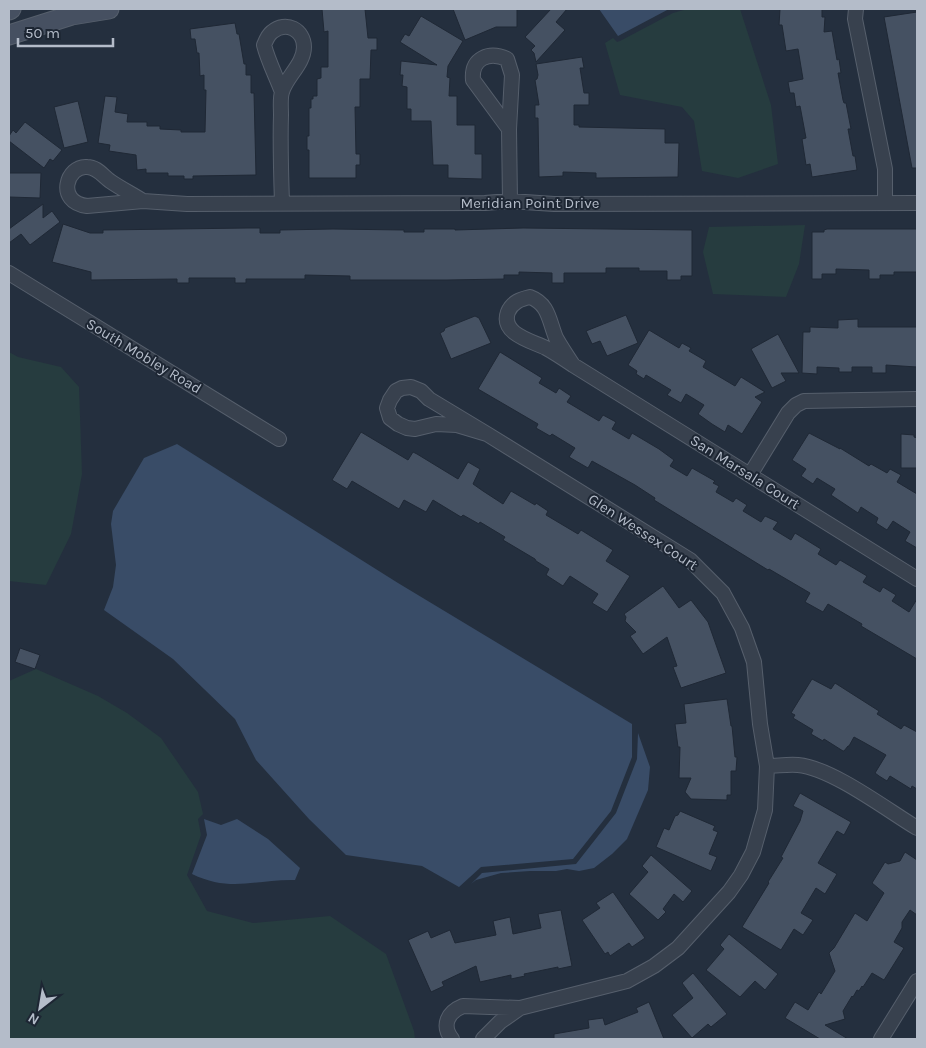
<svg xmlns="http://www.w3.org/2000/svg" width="926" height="1048" viewBox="0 0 926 1048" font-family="Karla,sans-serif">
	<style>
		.green { fill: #263c3f }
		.water { fill: #394c67 }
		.building { fill: #455162; stroke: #1f2835 }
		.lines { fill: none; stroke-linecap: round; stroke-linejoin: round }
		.street-casing { stroke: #565f6c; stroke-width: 16 }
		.secondary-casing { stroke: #565f6c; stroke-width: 21 }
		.street { stroke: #38414e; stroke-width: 14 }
		.secondary { stroke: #465061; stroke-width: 19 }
		.labels { text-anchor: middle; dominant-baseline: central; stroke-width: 4; stroke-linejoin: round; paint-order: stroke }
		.street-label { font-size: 15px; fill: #b4bcc9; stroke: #1d2633 }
	</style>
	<rect width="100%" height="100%" fill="#242f3e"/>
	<path class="green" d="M687,9H740L771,105L778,164L738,178L702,171L694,121L682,107L620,95L605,43L613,38L617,42L620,41L673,13Z
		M805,225L799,264L786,297L713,294L703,252L709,227Z
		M9,352L18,357L61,367L79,387L82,474L71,534L46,585L9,581Z
		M36,669L98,696L127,713L161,738L198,792L203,814L198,819L201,835L187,875L207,911L253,923L330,916L386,954L414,1031L415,1039H9V681Z"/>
	<path class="water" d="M599,9H669L618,36Z
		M177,444L398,583L632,724V757L611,811L573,859L481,867L459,887L422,866L346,855L309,819L256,760L235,719L173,659L104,610L113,587L116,565L111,524L113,511L144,458Z
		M638,733L650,767L648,790L627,839L612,854L594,868L579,871L567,869L556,871H530L501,873L476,880L471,884L482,873L576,864L616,813L637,759Z
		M204,819L221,825L237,819L268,839L300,868L295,880C256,879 231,893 192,874L207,835Z"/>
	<path class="building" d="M322,9H365L368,38H377V50H371L370,79H360V107H355L356,154H360V165H356V178H309V150H307V136H309V108H311V99H313V96H317V79L321,78V67H328V31L324,32Z
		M453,9H517V27H496L465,40Z
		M551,9H567L556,22L565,30L536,62L534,53L531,50L535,46L525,37Z
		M780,9H822V17H825L824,32L832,31L837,60L839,59L841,73H838L843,100L844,103H846L851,129H848L853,156H855L857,170L812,177L810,164L806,165L802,139L806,138L800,106L796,107L794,93H790L788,82L803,79L798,49L786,51L782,25H779Z
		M917,12V168H912L884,17Z
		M421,16L463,41L448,66L447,77L450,78L449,96H457V125H475V154H482V179L448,178V165H433L431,121H411V109H407V87L402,86L403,75H400L401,61L437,65L400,42L405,34L409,36Z
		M235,23L237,34H239L244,64H246V75H251V93H254L256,175L193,176V179H184V176H168V173H146V169L137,170L136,155L109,151L110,145L98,143L105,96L117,97L115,112L128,114L127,122H147V126H160V129L181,130V132H205L206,90H204V75L200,76L199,53H197L195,39H191L190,29Z
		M582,57L584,68H580L584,93H589V105H574V125H579V127L665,129V143H679L678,177L596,178V173L563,172V176L539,177L538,118H535V105H539L535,80L537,79L538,75L536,64Z
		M78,101L88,142L64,148L54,107Z
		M25,122L62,150L53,161L50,159L44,168L9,141V136L13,130L16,133Z
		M9,173H41L40,198L9,197Z
		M43,204V218L52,211L60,222L30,245L21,234L9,243V229Z
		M63,224L90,233H103V230L247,228H260V233H280V230L333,229L404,230V232H424V229H455V230L523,228L692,230V276H681V280H667V271H639V268H606V273H564V283H552V273L519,272V275H504V279L447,280H350V276L305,275V279H246V283H235V278H189V283H177V279L91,280V272L52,262Z
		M827,229H917V272H894V275H880V279H869V270L836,269V274H822V279H812V232H824V230Z
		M626,315L638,343L607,356L600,341L592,344L586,331Z
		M475,316L479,318L491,343L451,359L440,333L444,331L445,328Z
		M858,319V327H917V367L886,365V373H872V367H852V372H839V368L817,367V374L802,373L803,332H810V327L838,328V320Z
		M649,330L679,348L682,343L691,348L689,351L706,361L703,367L735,386L741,377L765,392L755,397L762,402L742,434L728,425L725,432L712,424L698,414L704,405L686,394L681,403L667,395L671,390L646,375L644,379L636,374L637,371L628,365Z
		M778,334L799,373H781L786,381L772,388L751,349Z
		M500,352L542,378L539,383L556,393L559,388L571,396L567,402L599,421L603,415L616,422L612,429L629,439L632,433L659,449L674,460L670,466L687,476L692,468L715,481L713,483L719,486L716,492L733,502L736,498L747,505L743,511L761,522L765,516L778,522L773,529L791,540L795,533L821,549L818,554L836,565L840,560L867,576L863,582L880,592L883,587L896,595L892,601L909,612L917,599V659L861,626L862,624L828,604L823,612L805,602L810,593L769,569L768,570L654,500L655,498L635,485L592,461L588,468L569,457L575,448L552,434L550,436L536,428L538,424L478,389Z
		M361,432L408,460L413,452L417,454L458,479L468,462L480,469L473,484L483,491L503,504L511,491L535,505L536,503L548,511L546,515L578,534L581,530L613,550L606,561L630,576L607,612L592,603L598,594L570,576L563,586L546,575L549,569L536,561L535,559L503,540L505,537L480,522L479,524L463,515L461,517L433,500L426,512L404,500L399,509L352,481L347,489L332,480Z
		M809,433L840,449V448L869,466L871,464L887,473L890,469L901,475L897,482L917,494V548L905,541L910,532L893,521L887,530L876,523L878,518L861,507L858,513L831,495L835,489L817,478L813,484L801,476L806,469L792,460Z
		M901,434L914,435V437L917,438V468H901Z
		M663,586L679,608L691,600L708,622L726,673L681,688L673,667L677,666L667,637L643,654L630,636L636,632L625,621L626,617L624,614Z
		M20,648L40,655L35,669L15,662Z
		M812,679L831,689L835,683L879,711L877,714L901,729L904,725L917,732V789L912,786L911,789L890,776L887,781L879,776L875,773L886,755L865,743L854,737L849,746H848L844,751H843L824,739L823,741L811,734L813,730L793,718L795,715L791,713Z
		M727,699L731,726H732L735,757H737L736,771H731V795H727V800L691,799L685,792L691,778H679L680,747H678L675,724L686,723L684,704Z
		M800,793L851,822L844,835L837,831L818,863L837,874L825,894L816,888L801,913L813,920L803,935L794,929L781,950L742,927L769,883L768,882L783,858L781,857L800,821L803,811L793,806Z
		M680,811L715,826L713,830L718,832L709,854L717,857L711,871L656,847L664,828L669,830L675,816L678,815Z
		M905,852L917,860V915L910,910L902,922V928L894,942L904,948L884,980L872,973L863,987L862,986L859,991L857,990L853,997L852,996L843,1011L845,1019L825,1025L848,1039H820L785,1018L795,1002L808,1010L819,992L821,994L835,971L829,953L834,948L855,913L867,921L884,893L872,883L885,862L888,864L900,861Z
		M651,855L692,891L683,902L674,894L663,909L666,912L658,920L629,894L648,872L642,866Z
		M613,892L645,938L632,947L629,943L610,956L608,952L605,954L582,920L600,908L596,903Z
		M561,910L572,966L558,969V967L524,974L525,976L511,979V975L480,982L476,966L442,982L444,986L431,992L408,940L428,931L431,938L450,930L455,943L496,935L493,921L510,917L513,934L541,928L538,914Z
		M729,934L778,974L765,990L755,981L740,997L706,970L724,949L720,945Z
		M693,973L727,1014L711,1027L708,1024L692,1038L672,1015L693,998L682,983Z
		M649,1002L664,1039H554V1034L589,1028L588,1020L603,1018L605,1025L638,1012L636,1008Z"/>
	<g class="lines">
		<defs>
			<path id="street" d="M856,9L855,19L885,169V203
				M509,129L473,80C471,58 489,51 507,59L512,75L509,129L510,201
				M143,201C132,194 120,188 110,181C102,175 97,167 87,167C67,165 55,202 87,206L143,201L187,204L485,203L510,201L554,204L917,203
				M282,203C281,173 280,144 281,115C281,108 280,98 282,92C286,77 304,64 304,47C304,30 286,20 272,32C268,35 266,40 264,45C268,61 276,76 282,92
				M9,273L279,439
				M573,365C567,356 561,347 556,338C549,321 549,304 530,297C521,299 512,302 508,312C500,334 532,341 546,348C555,353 564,359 573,365L917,579
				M750,475L788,413L796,405L804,401L917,399
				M767,766C777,766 788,764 798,765C832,768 887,810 917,828
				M452,1039C441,1025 448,1012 463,1006L520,1008L627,981L654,966L678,948L729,892L741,875L753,852L765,810L767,766L760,724L754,662L742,628L723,593L690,560L487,434L429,399L421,391L411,387L402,388L396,391L390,400L387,408L390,418L398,424L407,428L415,429L436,424L457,425L487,434
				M483,1039L500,1022L520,1008
				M881,1039L917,981"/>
			<path id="secondary" d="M9,10L11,9
				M9,35L72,15L109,9"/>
		</defs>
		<use href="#street" class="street-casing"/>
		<use href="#secondary" class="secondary-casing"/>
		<use href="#street" class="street"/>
		<use href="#secondary" class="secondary"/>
	</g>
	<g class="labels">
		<g class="street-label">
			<text x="530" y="203">Meridian Point Drive</text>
			<text transform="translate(144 356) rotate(31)">South Mobley Road</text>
			<text transform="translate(745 472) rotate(32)">San Marsala Court</text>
			<text transform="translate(643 532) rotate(33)">Glen Wessex Court</text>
		</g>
	</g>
	<rect width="926" height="1048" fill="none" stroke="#b4bcc9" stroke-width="20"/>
	<g transform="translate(40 1008) rotate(211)" stroke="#1d2633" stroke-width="4" paint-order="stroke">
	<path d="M0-4L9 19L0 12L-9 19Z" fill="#b4bcc9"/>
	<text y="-8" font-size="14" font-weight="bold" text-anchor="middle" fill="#b4bcc9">N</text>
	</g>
	<path d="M18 38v8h95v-8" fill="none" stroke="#b4bcc9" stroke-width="2.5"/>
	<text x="25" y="38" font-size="15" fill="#b4bcc9" stroke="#1d2633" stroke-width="4" paint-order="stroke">50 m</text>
</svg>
